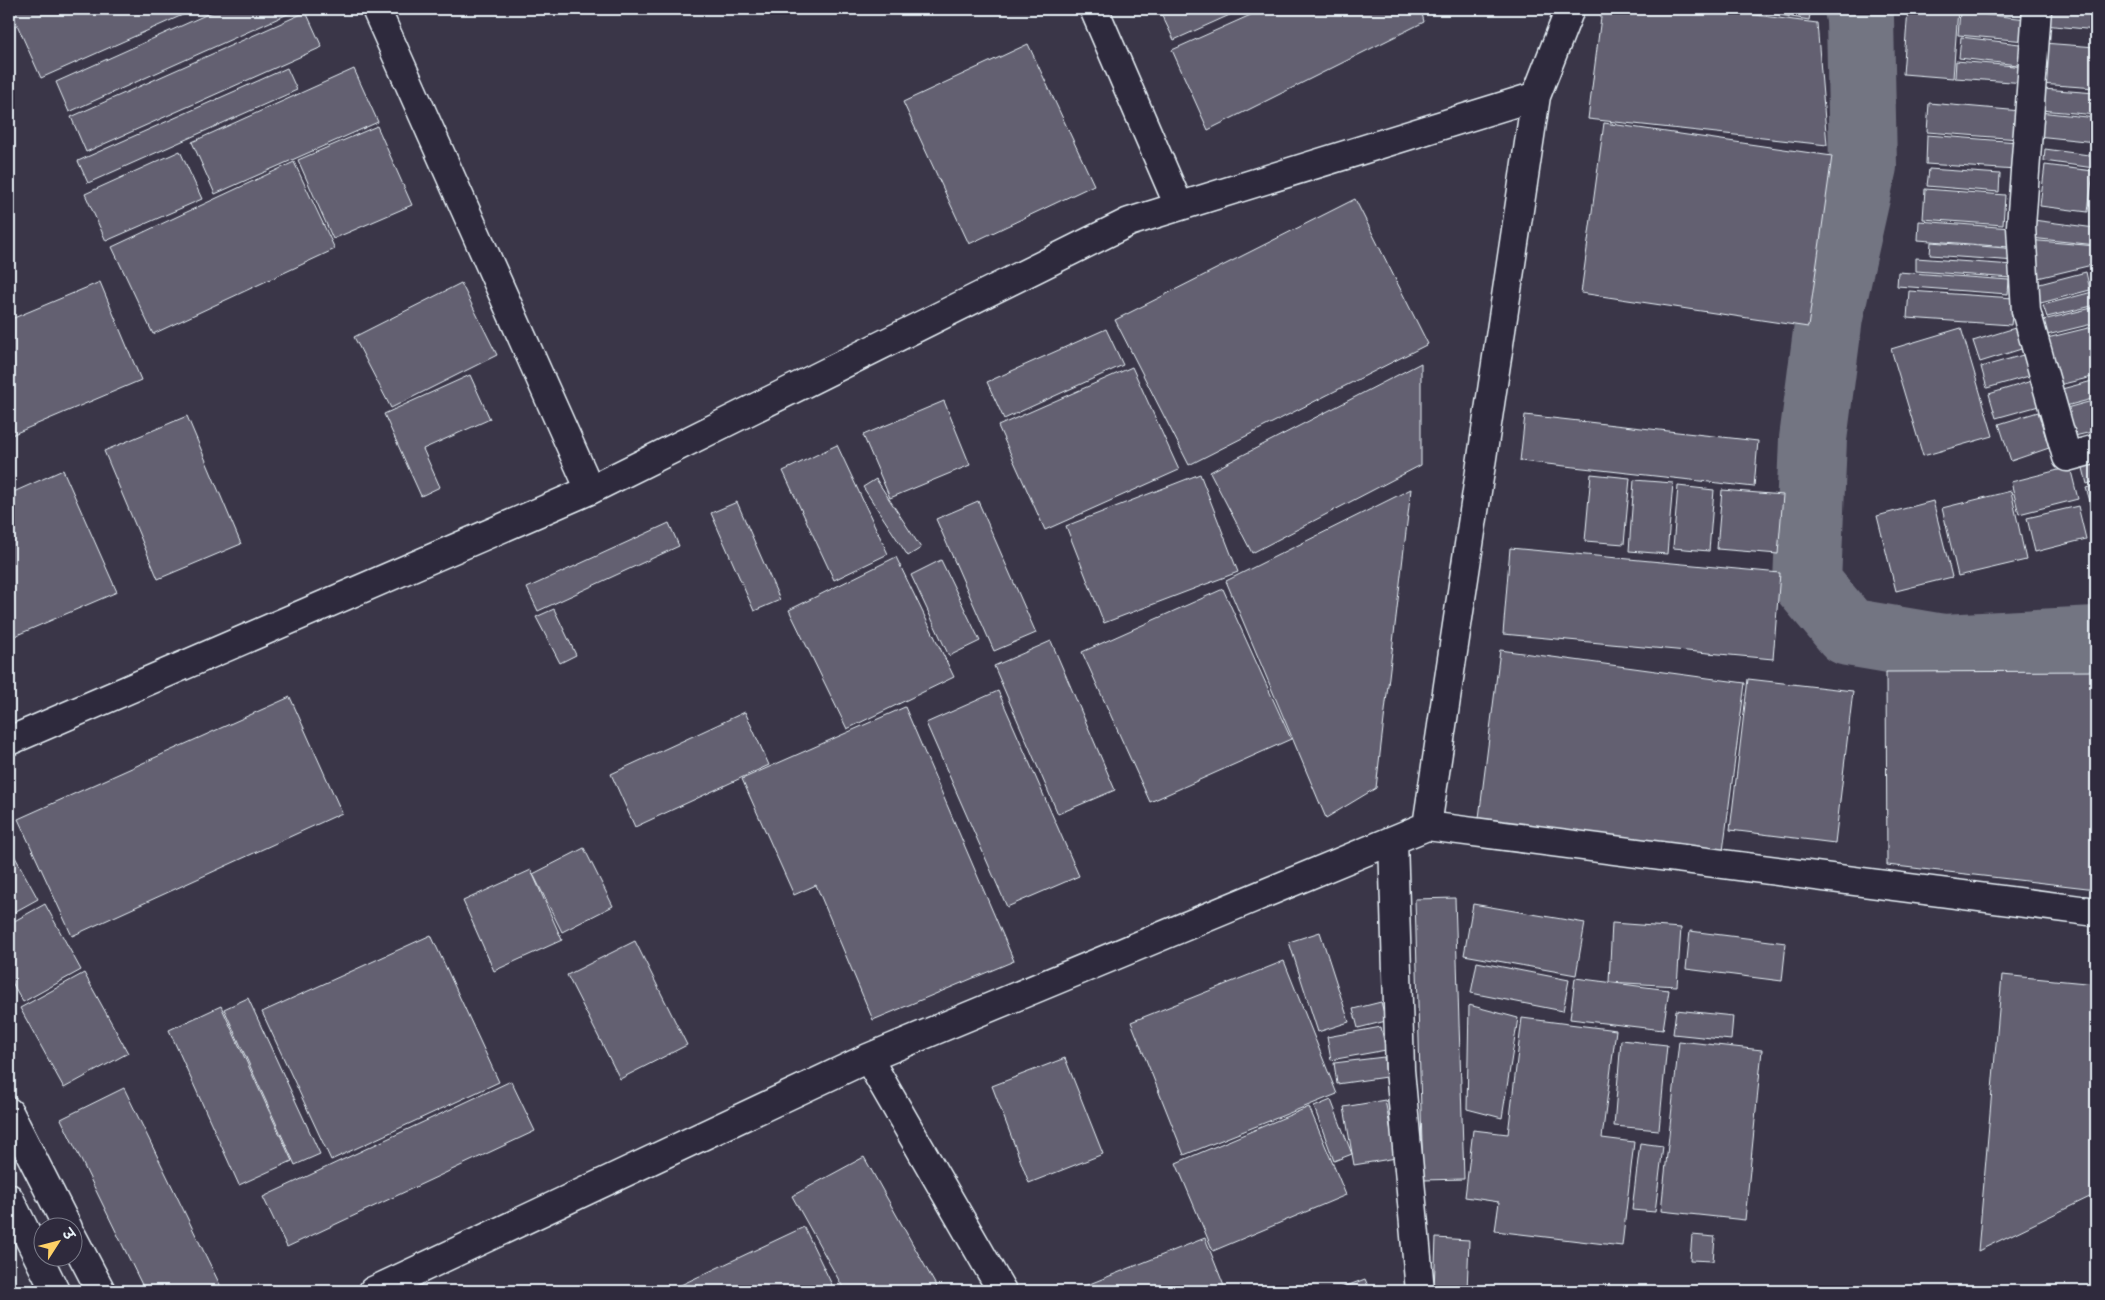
<svg xmlns="http://www.w3.org/2000/svg" width="2105" height="1300" viewBox="0 0 2105 1300" font-family="Mali,'Playpen Sans Deva',sans-serif">
	<style>
		.lines { fill: none; stroke-linecap: round; stroke-linejoin: round }
		.river { stroke: #737482; stroke-width: 68 }
		.building { fill: #636171; stroke: #e8f1f8 }
		.minor-casing { stroke: #e8f1f8; stroke-width: 31 }
		.highway-casing { stroke: #e8f1f8; stroke-width: 31 }
		.minor { stroke: #2f2a3d; stroke-width: 28 }
		.highway { stroke: #2f2a3d; stroke-width: 28 }
	</style>
	<rect width="100%" height="100%" fill="#3a3648"/>
	<filter id="ink" filterUnits="userSpaceOnUse"><feTurbulence type="fractalNoise" baseFrequency=".02" numOctaves="2"/><feDisplacementMap in="SourceGraphic" scale="10" xChannelSelector="R" yChannelSelector="G"/><feConvolveMatrix kernelMatrix="1 2 1 2 8 2 1 2 1" color-interpolation-filters="sRGB"/></filter>
	<g filter="url(#ink)">
		<g class="lines">
			<path class="river" d="M1858,9L1860,18L1863,166L1829,317L1813,439L1807,583L1848,632L1943,648L2096,640"/>
		</g>
		<path class="building" d="M10,9H196L41,78Z
			M219,9H299L69,112L56,82Z
			M1159,9H1243L1174,40Z
			M1264,9H1421L1424,22L1208,130L1172,50Z
			M1602,9H1709L1817,23L1827,145L1588,119Z
			M1745,9H1811L1809,20Z
			M1908,9H1958L1953,78L1903,74Z
			M1990,9H2025V12Z
			M2046,9H2096V30L2044,25Z
			M306,12L322,47L86,152L71,117Z
			M1960,12L2028,19L2026,41L1958,35Z
			M1961,37L2028,45L2026,66L1959,58Z
			M2043,43L2096,47V88L2040,84Z
			M1028,44L1094,185L969,244L903,102Z
			M1956,61L2026,67V83L1955,78Z
			M287,68L297,90L88,183L78,161Z
			M354,69L378,122L215,194L192,142Z
			M2043,89L2096,93V115L2041,110Z
			M1929,103L2021,111L2019,139L1927,132Z
			M2039,112L2096,118L2095,142L2037,136Z
			M1604,123L1832,156L1808,327L1581,293Z
			M377,126L412,205L333,239L298,160Z
			M1927,135L2018,142L2016,170L1926,164Z
			M2045,149L2096,156L2094,168L2044,161Z
			M180,151L202,199L106,241L85,194Z
			M294,162L335,249L153,334L112,247Z
			M2045,165L2093,171L2088,212L2040,206Z
			M1929,169L2000,174L1999,192L1927,186Z
			M1925,189L2005,195L2003,225L1923,219Z
			M1355,199L1428,344L1189,465L1115,320Z
			M2033,220L2095,228L2096,245L2031,238Z
			M1919,221L2011,228L2009,247L1918,240Z
			M2028,240L2096,246V264L2038,278Z
			M1931,242L2017,249L2016,261L1930,255Z
			M1916,258L2013,265L2012,278L1916,271Z
			M1898,272L2009,280L2008,294L1897,286Z
			M2086,272L2090,290L2037,304L2032,286Z
			M100,282L141,380L9,436V320Z
			M461,283L497,355L391,408L354,337Z
			M1909,291L2014,298L2011,325L1907,318Z
			M2096,291V305L2047,317L2043,305Z
			M2096,307V323L2043,336L2039,321Z
			M2028,324L2034,345L1980,362L1973,341Z
			M2096,326V376L2051,387L2039,340Z
			M1961,328L1993,436L1923,456L1891,349Z
			M1106,329L1123,365L1004,419L987,382Z
			M2030,353L2036,374L1987,388L1981,367Z
			M1421,363V465L1252,553L1210,472Z
			M1132,367L1179,470L1045,530L998,426Z
			M470,375L490,419L423,449L440,487L421,496L384,414Z
			M2038,379L2046,404L1996,418L1989,394Z
			M2096,380V398L2062,407L2058,390Z
			M2096,400V431L2066,438L2059,410Z
			M944,401L970,465L890,498L863,435Z
			M2038,412L2049,448L2011,461L1999,424Z
			M1525,415L1758,441L1754,487L1520,461Z
			M187,416L241,544L158,579L104,451Z
			M837,445L888,554L834,580L783,471Z
			M2096,460V481L2087,484L2082,464Z
			M2070,467L2078,499L2019,514L2011,482Z
			M63,470L117,592L10,638L9,494Z
			M1200,474L1238,572L1104,623L1066,526Z
			M1591,474L1630,478L1624,544L1585,541Z
			M876,479L921,548L908,556L863,487Z
			M1634,480L1673,483L1667,554L1629,551Z
			M2096,485V520L2086,488Z
			M1678,486L1714,490L1709,551L1673,548Z
			M1411,489L1376,788L1326,818L1226,581Z
			M1722,490L1783,495L1778,554L1717,549Z
			M2011,491L2026,560L1958,576L1942,508Z
			M978,501L1036,633L994,651L936,519Z
			M1933,501L1952,577L1896,591L1877,516Z
			M737,502L780,600L754,611L711,513Z
			M2078,506L2086,539L2035,552L2027,518Z
			M669,523L679,546L538,611L527,588Z
			M1510,548L1780,573L1773,659L1503,634Z
			M896,557L954,677L847,729L789,610Z
			M941,560L980,641L949,656L911,575Z
			M1223,589L1291,739L1150,802L1082,652Z
			M554,609L576,655L560,663L536,617Z
			M1051,641L1115,790L1058,814L994,666Z
			M1500,650L1745,683L1723,851L1479,818Z
			M2096,671V889L1887,865L1886,672Z
			M1748,679L1853,691L1835,843L1730,830Z
			M998,691L1079,876L1007,907L926,723Z
			M290,697L342,813L72,936L18,819Z
			M905,707L1014,961L873,1020L816,885L794,895L742,779Z
			M745,712L769,765L635,827L611,774Z
			M9,846L38,899L9,915Z
			M584,848L613,906L562,932L533,874Z
			M531,870L562,940L494,971L463,901Z
			M1455,898L1464,1179L1423,1180L1415,899Z
			M45,904L81,970L23,1002L9,977V924Z
			M1473,904L1585,923L1576,975L1464,955Z
			M1612,923L1681,928L1677,986L1609,982Z
			M1690,931L1786,943L1782,981L1686,969Z
			M1320,932L1349,1022L1318,1032L1289,942Z
			M431,935L499,1082L331,1160L262,1012Z
			M635,941L687,1045L620,1079L567,975Z
			M1284,961L1337,1094L1184,1155L1131,1022Z
			M1477,962L1569,980L1563,1011L1471,993Z
			M84,973L128,1053L64,1088L20,1008Z
			M2002,975L2096,984V1194L1978,1251Z
			M1575,978L1669,990L1663,1030L1570,1019Z
			M248,998L320,1154L295,1165L224,1009Z
			M1381,1002L1386,1021L1358,1028L1353,1009Z
			M1469,1005L1518,1018L1502,1118L1467,1109Z
			M221,1006L292,1161L239,1185L169,1030Z
			M1676,1010L1733,1016L1731,1040L1673,1034Z
			M1522,1018L1616,1030L1602,1138L1634,1142L1622,1246L1495,1231L1499,1202L1465,1197L1473,1130L1508,1134Z
			M1381,1027L1386,1050L1331,1060L1327,1037Z
			M1621,1040L1667,1045L1659,1130L1614,1126Z
			M1679,1041L1762,1050L1745,1220L1661,1211Z
			M1384,1057L1386,1077L1337,1084L1334,1063Z
			M1065,1058L1103,1154L1029,1183L992,1086Z
			M511,1081L535,1131L287,1247L263,1197Z
			M124,1088L223,1291H145L61,1119Z
			M1331,1100L1352,1154L1334,1161L1314,1107Z
			M1385,1100L1396,1158L1354,1165L1344,1107Z
			M1309,1107L1346,1195L1213,1251L1176,1163Z
			M1640,1143L1663,1146L1655,1212L1632,1210Z
			M864,1157L939,1291H845L792,1196Z
			M804,1227L835,1291H668Z
			M1692,1235L1715,1237L1713,1261L1690,1260Z
			M1205,1238L1226,1291H1078L1077,1289Z
			M1436,1238L1469,1240L1467,1291H1434Z
			M1365,1279L1370,1291H1333Z"/>
		<g class="lines">
			<defs>
				<path id="minor" d="M376,9L590,490
					M1094,9L1179,206
					M2037,9L2021,226L2026,311L2067,457L2096,449
					M1536,96L1570,9
					M9,741L590,490L1129,222L1536,96L1427,826
					M1393,840L1400,1070L1420,1291
					M868,1058L1002,1291
					M373,1291L868,1058L1427,826L2096,912"/>
				<path id="highway" d="M9,1112L68,1228
					M9,1198L55,1291
					M72,1236L101,1291"/>
			</defs>
			<use href="#minor" class="minor-casing"/>
			<use href="#highway" class="highway-casing"/>
			<use href="#minor" class="minor"/>
			<use href="#highway" class="highway"/>
		</g>
	</g>
	<rect width="2105" height="1300" fill="none" stroke="#2f2a3d" stroke-width="30"/>
	<rect x="15" y="15" width="2075" height="1270" fill="none" stroke="#e8f1f8" stroke-width="2" filter="url(#ink)"/>
	<g transform="translate(58 1242) rotate(54)"><circle r="24" fill="#2f2a3d" stroke="#797a88"/>
	<path d="M0-4L9 19L0 12L-9 19Z" fill="#ffd166"/>
	<text y="-8" font-size="14" font-weight="bold" text-anchor="middle" fill="#e8f1f8">उ</text>
	</g>
</svg>
